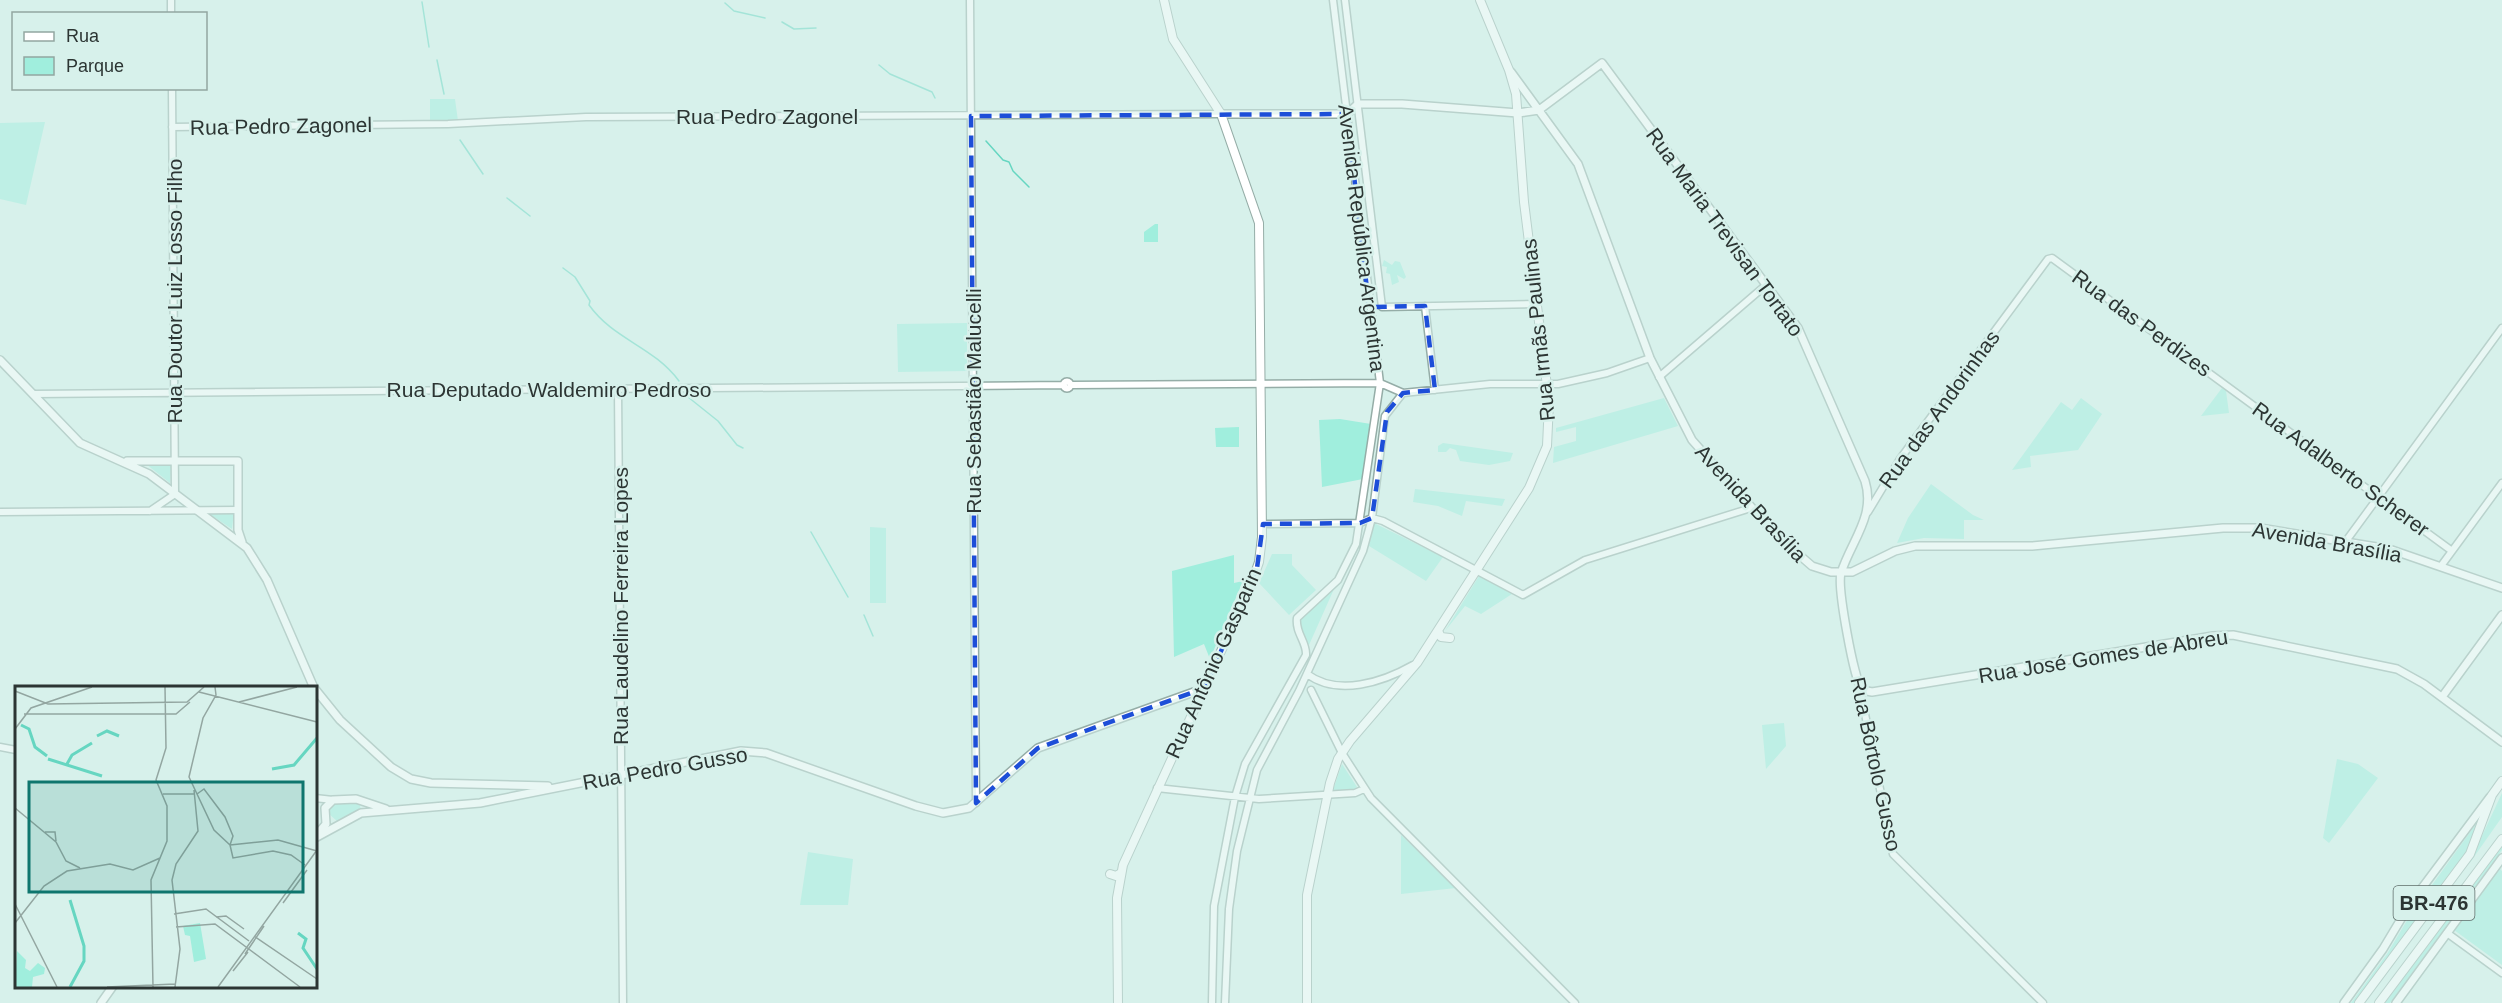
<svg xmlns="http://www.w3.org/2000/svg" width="2502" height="1003" viewBox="0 0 2502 1003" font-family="Helvetica,sans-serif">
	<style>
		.green { fill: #a0eedd }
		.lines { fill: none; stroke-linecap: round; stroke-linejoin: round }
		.stream { stroke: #66d6c1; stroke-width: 1.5 }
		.tertiary-casing { stroke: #95ada7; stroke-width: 9 }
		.secondary-casing { stroke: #95ada7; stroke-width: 10 }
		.primary-casing { stroke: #95ada7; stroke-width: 10 }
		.trunk-casing { stroke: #95ada7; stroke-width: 10 }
		.tertiary { stroke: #fff; stroke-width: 6 }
		.secondary { stroke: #fff; stroke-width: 7 }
		.primary { stroke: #fff; stroke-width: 8 }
		.trunk { stroke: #fff; stroke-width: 8 }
		.marked { fill: none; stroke: #1d4ed8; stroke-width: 4.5; stroke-dasharray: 12 8; stroke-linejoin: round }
		.labels { text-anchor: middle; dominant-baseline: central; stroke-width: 5; stroke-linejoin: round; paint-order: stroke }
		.shield { fill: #d7f1eb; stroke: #5f6d6a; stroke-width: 1.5 }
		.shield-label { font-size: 20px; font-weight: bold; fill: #2c3533 }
		.street-label { font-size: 21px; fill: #2c3533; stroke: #d7f1eb }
		.inset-river { fill: none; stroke: #66d6c1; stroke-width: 3 }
		.inset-road { fill: none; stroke: #93a6a1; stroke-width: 1.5 }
		.view { fill: #0f766e; fill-opacity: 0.15; stroke: #0f766e; stroke-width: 3 }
		.inset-edge { fill: none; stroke: #2c3533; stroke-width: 3 }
	</style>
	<rect width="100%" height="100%" fill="#d7f1eb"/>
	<path class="green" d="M430,99H455L458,121L430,122Z
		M45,122L26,205L0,199V123Z
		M1155,224H1158V242H1144V232Z
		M1384,260L1392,265L1395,261L1400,262L1406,277L1404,279L1397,275L1399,282L1392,285L1390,274L1386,273L1387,267L1382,266Z
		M967,323V371L898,372L897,324Z
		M2222,388L2226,391L2229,413L2201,416Z
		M1664,398L1678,426L1553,463L1554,447L1576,441V427L1556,432V428Z
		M2081,398L2102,414L2078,450L2030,456L2031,467L2012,470L2061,402L2072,410Z
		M1340,419L1371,424L1363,479L1322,487L1319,420Z
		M1239,427V447H1216L1215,428Z
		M1443,443L1513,453L1510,461L1489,465L1460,461L1456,450L1450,448L1446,452H1438V446Z
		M146,464L171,465L170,483Z
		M1931,484L1973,515L1984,520H1964V539L1924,538L1897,543L1908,518Z
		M1415,489L1505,499L1502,506L1466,501L1462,516L1438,506L1413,502Z
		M234,512L232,529L208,513Z
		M1374,523L1443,557L1426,581L1369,546Z
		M870,527L886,528V603H870Z
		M1272,554H1292V565L1316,590L1289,615L1259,583Z
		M1234,555V583L1243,581L1210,659L1204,644L1174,657L1172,571Z
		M1479,576L1512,594L1481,614L1465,606L1445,631Z
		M1334,589L1309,645L1302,635L1300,620Z
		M1784,723L1786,746L1766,769L1762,725Z
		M2337,759L2358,764L2378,778L2329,843L2323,838Z
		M1342,764L1357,787L1353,790H1333Z
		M2502,793V817L2469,864Z
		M334,803H359L361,809L337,821L329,814V807Z
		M2486,810L2463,858L2356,1003H2351L2387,954L2409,917Z
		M1401,835L1456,888L1401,894Z
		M2502,846V850L2390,1003H2385Z
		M808,852L853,859L848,905H800Z
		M2499,868L2502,871V965L2454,930Z"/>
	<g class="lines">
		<path class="stream" d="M422,2L429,47
			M725,3L734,11L765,18
			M782,22L794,29L816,28
			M437,60L444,94
			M879,65L890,74L932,92L935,98
			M460,140L483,174
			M986,141L1003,160L1009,162L1013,171L1029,187
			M507,198L530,216
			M563,268L575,277L590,301L589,305C614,340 653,346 679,381
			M688,397L718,421L737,445L743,448
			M811,532L848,597
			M864,615L873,636"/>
		<defs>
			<path id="tertiary" d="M171,0V14
				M970,0L976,803
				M1345,0L1382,307
				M172,127L448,124L586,117L1221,114
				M1425,306L1435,390
				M1382,307L1537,304
				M1659,377L1766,285
				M1063.5 385a3.5 3.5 0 1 1 7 0a3.5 3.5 0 1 1-7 0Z
				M1071,385L1380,383L1403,393
				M618,389L623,1003
				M1403,393L1490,384H1558L1607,373L1650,358
				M33,394L1064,385
				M150,511L175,494L172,88
				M0,512L238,510
				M1868,512L1900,459L2048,259L2052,258L2452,551
				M1372,518L1383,521L1523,595L1585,560L1751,508
				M1263,524L1360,523L1372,518
				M2346,541L2502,328
				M2441,566L2502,483
				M1307,674C1338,697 1383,682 1413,665
				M1860,689L1893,854L2043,1003
				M1311,690L1342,753L1371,798L1575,1003
				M0,747L16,750
				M1157,788L1259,799L1355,793L1364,789
				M315,798L333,800
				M2447,933L2502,973
				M1212,1003L1214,906L1235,797L1245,764L1306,655C1307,642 1295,633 1297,618L1338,580L1356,544L1380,383L1333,0
				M1225,1003L1229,909L1237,851L1257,770L1299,691L1363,551L1372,518L1385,416L1403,393"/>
			<path id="secondary" d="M1511,72L1578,164L1650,358L1692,440L1776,535L1812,566L1831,572H1852L1895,551L1915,546H2032L2223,528H2260L2389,549L2502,588
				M1221,114H1347L1358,104H1402L1518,113L1539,110L1602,63L1798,328L1865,481C1876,516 1851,541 1841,573C1837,587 1854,680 1862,690L1872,692L2213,636L2233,635L2397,669L2424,684L2502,742
				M0,360L80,443L149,474L247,548L267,580L314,688
				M127,461H238V530L242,542
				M315,689L340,720L391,767L411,779L431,783L548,786
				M2442,697L2502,615
				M319,832L326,824L325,808L333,800L356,799L386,809
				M315,838L361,813L480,803L741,751L766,753L916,806L943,813L969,808L1038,748L1205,688
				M101,1003L113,986
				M2344,1003L2383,949L2410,904L2490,797
				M2396,1003L2502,858"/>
			<path id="primary" d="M1438,631L1441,637L1450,638
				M1110,874L1116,876L1121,873
				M1118,1003L1117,898L1123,865L1250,588L1259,562L1262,537L1259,223L1221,114L1173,39L1164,0
				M1307,1003V895L1330,783L1338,759L1350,741L1417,663L1529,488L1547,446L1549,402L1524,202L1516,94L1509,70L1480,0"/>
			<path id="trunk" d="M2359,1003L2470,854L2492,795L2502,781
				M2379,1003L2502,839"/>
		</defs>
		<use href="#tertiary" class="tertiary-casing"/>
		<use href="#secondary" class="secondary-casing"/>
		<use href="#primary" class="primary-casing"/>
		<use href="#trunk" class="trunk-casing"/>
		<use href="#tertiary" class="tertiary"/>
		<use href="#secondary" class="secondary"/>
		<use href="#primary" class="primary"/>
		<use href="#trunk" class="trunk"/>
	</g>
	<path d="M0 0H2502V1003H0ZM1347,114L1369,307L1425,306L1435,390L1403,393L1387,412L1372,518L1360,523L1263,524L1257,568L1205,688L1038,748L976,803L971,116Z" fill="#d7f1eb" fill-opacity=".55" fill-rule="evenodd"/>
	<path class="marked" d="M1347,114L1369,307L1425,306L1435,390L1403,393L1387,412L1372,518L1360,523L1263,524L1257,568L1205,688L1038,748L976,803L971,116Z"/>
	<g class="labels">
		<rect class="shield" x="2393.5" y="886" width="81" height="34" rx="4.5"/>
		<g class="shield-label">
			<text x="2434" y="903">BR-476</text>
		</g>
		<g class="street-label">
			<text x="767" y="116">Rua Pedro Zagonel</text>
			<text transform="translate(281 126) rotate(-1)">Rua Pedro Zagonel</text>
			<text transform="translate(1725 232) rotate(54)">Rua Maria Trevisan Tortato</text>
			<text transform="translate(1362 238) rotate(83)">Avenida República Argentina</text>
			<text transform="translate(174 291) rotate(-90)">Rua Doutor Luiz Losso Filho</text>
			<text transform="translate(2142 323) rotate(36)">Rua das Perdizes</text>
			<text transform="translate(1538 330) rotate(-96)">Rua Irmãs Paulinas</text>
			<text x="549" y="389">Rua Deputado Waldemiro Pedroso</text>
			<text transform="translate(973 401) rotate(-90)">Rua Sebastião Malucelli</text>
			<text transform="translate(1939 409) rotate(-54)">Rua das Andorinhas</text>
			<text transform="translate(2341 469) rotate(36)">Rua Adalberto Scherer</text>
			<text transform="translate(1751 503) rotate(47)">Avenida Brasília</text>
			<text transform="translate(2327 542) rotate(10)">Avenida Brasília</text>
			<text transform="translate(620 606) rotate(-90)">Rua Laudelino Ferreira Lopes</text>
			<text transform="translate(2103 656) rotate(-9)">Rua José Gomes de Abreu</text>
			<text transform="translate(1213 663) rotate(-66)">Rua Antônio Gasparin</text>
			<text transform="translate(1876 764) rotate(78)">Rua Bôrtolo Gusso</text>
			<text transform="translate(665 768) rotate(-10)">Rua Pedro Gusso</text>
		</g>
	</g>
	<g transform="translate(15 686)">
		<rect width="302" height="302" fill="#d7f1eb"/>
		<path d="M185,237L191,273L179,276L175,250L170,249L168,240ZM2,265L11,274L10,282L15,285L23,277L30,282L29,288L18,291L17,301H0Z" fill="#a0eedd"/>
		<path class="inset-river" d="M6,39L14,43L20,61L32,70M82,50L92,45L104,50M33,73L87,90M52,78L57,69L77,57M257,83L279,79L302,52M283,247L291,253L288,262L302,283M55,301L69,275V260L55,214"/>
		<path class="inset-road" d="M200,1L201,9L188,32L174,91L199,144L215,159M0,5L33,18L172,16L189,1M184,6L302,36M224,16L282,1M9,28H161L175,16M0,43L16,22L77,1M148,108H180M182,108L189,103L210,131L218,150L215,159M0,122L41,156L51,175L65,182M30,146H40L41,155M215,159L218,172L258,165L276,169L290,179M215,159L263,154L302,165M268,217L292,184M0,218L42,301M159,228L191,223L234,255M201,231L211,230L229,243M0,237L29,200L52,185L95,178L118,184L145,172M161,241L200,238L285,301M239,250L302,293M230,268L249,240M218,285L233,266M92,301L160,298M138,301L136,194L152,155V120L141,94L151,62L150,1M160,301L165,263L157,194L161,178L183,145L179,104M203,301L302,164"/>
		<path class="view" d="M14,96H288V206H14Z"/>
		<rect width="302" height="302" class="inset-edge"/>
	</g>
	<rect x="12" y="12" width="195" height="78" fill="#d7f1eb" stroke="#93a6a1" stroke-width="1.5"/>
	<rect x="24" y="32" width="30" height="9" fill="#ffffff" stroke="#93a6a1" stroke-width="1.5"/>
	<text x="66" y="42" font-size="18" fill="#2c3533">Rua</text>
	<rect x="24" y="57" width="30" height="18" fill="#a0eedd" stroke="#93a6a1" stroke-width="1.5"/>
	<text x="66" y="72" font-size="18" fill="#2c3533">Parque</text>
</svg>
